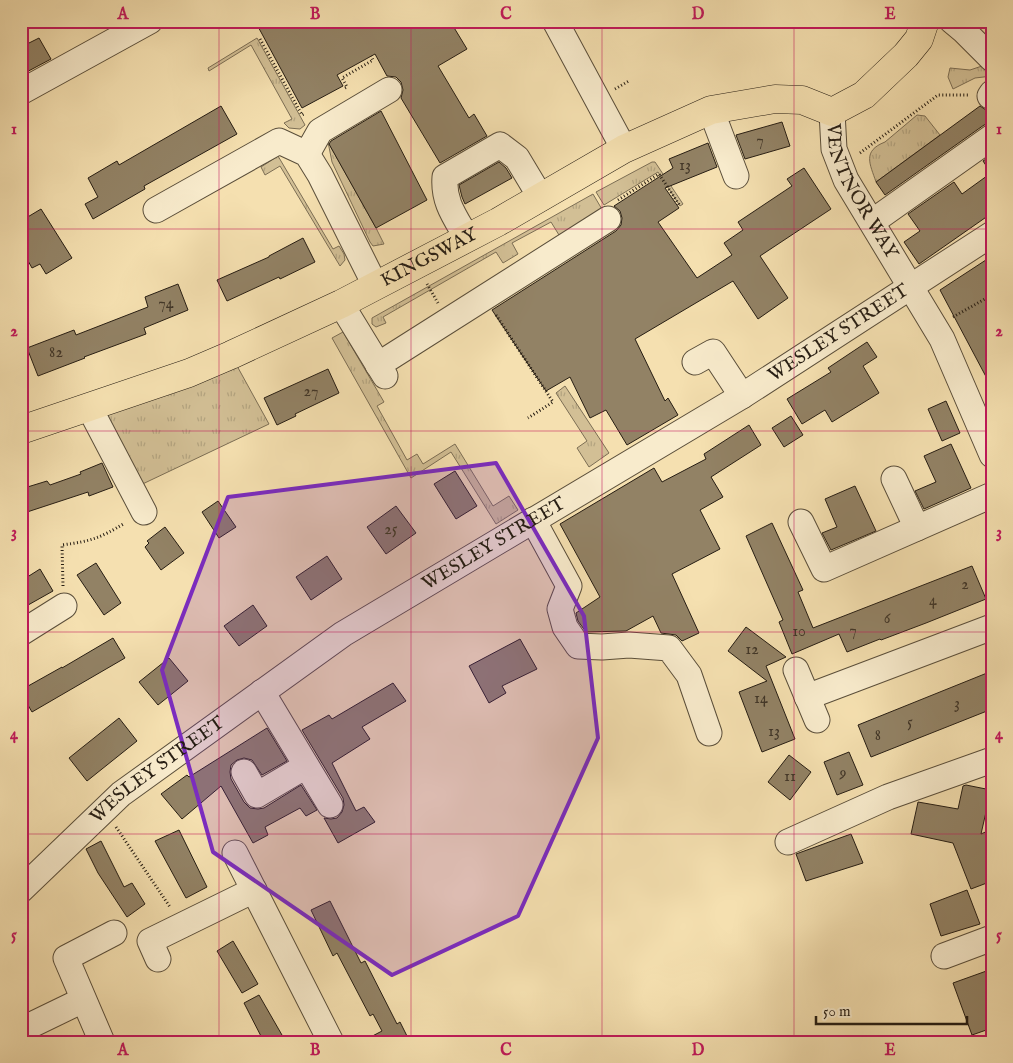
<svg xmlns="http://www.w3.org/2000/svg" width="1013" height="1063" viewBox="0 0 1013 1063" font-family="'IM FELL English',serif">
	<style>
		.grass { fill: url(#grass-tufts); stroke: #7c6e54 }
		.building { fill: #928265; stroke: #261d13 }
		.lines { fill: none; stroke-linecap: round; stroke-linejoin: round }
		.minor-casing { stroke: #5a4e3a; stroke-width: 27 }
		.major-casing { stroke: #261d13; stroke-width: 29 }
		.path { stroke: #261d13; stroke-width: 3; stroke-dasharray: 1 2.5; stroke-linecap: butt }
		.minor { stroke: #f8ebcc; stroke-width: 25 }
		.major { stroke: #f5e0b0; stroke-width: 28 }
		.marked { fill: #7b2cbf; fill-opacity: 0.2; stroke: #7b2cbf; stroke-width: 4; stroke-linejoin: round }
		.grid { fill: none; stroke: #c2185b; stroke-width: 1; stroke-opacity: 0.55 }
		.labels { text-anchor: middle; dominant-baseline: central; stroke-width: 4.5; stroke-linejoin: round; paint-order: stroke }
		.number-label { font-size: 16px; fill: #413628 }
		.street-label { font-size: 19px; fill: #261d13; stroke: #f8ebcc }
		.neatline { fill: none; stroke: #c2185b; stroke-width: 2 }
		.grid-label { font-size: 16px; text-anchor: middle; font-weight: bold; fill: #c2185b }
	</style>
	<defs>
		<pattern id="grass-tufts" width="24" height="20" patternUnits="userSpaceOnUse" patternTransform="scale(1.25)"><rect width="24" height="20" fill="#d2bf95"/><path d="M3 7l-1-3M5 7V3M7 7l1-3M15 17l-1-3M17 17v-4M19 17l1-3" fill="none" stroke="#b4a480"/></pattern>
	</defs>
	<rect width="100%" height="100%" fill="#f5e0b0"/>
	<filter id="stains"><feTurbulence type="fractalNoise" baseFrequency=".004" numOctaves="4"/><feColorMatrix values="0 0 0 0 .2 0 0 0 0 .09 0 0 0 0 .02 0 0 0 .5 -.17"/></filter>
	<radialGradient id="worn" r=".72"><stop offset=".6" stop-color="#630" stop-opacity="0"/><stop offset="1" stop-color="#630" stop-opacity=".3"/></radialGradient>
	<path class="grass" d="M257,38L305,125L300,129L289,128L284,123L292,119L251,45L209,71L208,68Z
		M985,65L992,66V76L975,78L953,89L948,77L950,68L970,70Z
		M917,115L925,116L940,135L876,182C870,164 862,151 885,142Z
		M328,142L376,228L384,244L373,246L370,242L332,162Z
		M278,156L333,249L339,246L344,254L345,260L340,266L280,166L265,175L261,167Z
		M652,162H655L683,204L680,206L658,172L604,205L596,192Z
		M593,194L603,211L559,235L551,222L512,243L518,254L503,263L496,252L383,317L386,323L376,327L372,324V318Z
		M343,332L384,402L377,406L407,460L417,454L423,464L455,444L493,506L509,496L518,510L496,524L451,452L411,478L332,338Z
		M231,355L269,424L132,489L89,407Z
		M565,386L609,453L589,467L577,448L587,441L556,393Z"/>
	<path class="building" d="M255,21H450L467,49L438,66L469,118L474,114L487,136L440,163L401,98L403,90L401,82L396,77L387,76L375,54L337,75L343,86L302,108Z
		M39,38L51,59L21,75V47Z
		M221,106L237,134L144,186L145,189L93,219L85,204L98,197L88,178L117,161L119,165Z
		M980,106L986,110L992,111V123L984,125L885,195L876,182Z
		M381,111L427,200L376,228L329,144L331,141Z
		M782,122L790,146L745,159L736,135Z
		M708,143L717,167L665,188L679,208L658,222L697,278L732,255L724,243L743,230L738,222L792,186L787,179L804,168L831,209L760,256L788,298L758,319L733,281L635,339L665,401L668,398L678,415L627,445L606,410L590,418L570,377L546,391L492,310L616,231L621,225L622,218L620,211L614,206L673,168L669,159Z
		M992,155V213L919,264L904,242L920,231L908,214L954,182L962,194L991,173L983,161Z
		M499,162L506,168L512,178L465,204L462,197L459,185Z
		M41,209L72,258L46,274L40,264L32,268L27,259L21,262V221Z
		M303,238L315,262L280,279L279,277L227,301L217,280L269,257V256Z
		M992,256V388L940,290Z
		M178,284L188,310L144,328L146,334L84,357L85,358L38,376L27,348L74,330L76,335L148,307L145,297Z
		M867,342L877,357L863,366L879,393L832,422L825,410L802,424L787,399L831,372L828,368Z
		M328,369L339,393L295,414L296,416L277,425L264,398Z
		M946,401L960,433L942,441L928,409Z
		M791,416L803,435L784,447L772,428Z
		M749,425L761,445L711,477L723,497L700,510L720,549L672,574L699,633L682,641L676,635L661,633L653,616L626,631L586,632L578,621L576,613L600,597L560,524L654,468L662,482L706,459L704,454Z
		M951,444L971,488L924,509L915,491L936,482L924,456Z
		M102,463L113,487L89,496L88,492L21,514V489L47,481L50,485L81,474L80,472Z
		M455,471L477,506L456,519L434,484Z
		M855,486L876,531L831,550L822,533L837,527L825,499Z
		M218,501L236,527L219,538L202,512Z
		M396,506L416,533L386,554L367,527Z
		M772,523L803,590L798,592L813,628L972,566L986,599L926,623L881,640L880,639L847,652L839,634L792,654L779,622L783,620L746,536Z
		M165,527L184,553L161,570L145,547L149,543L147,541Z
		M327,556L342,579L311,600L296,577Z
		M96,563L121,603L104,615L77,575Z
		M40,569L53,591L21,609V581Z
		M253,605L267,626L239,646L224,626Z
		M746,627L786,657L766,666L795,739L762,752L739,692L767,681L728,651Z
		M113,638L125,658L32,712L21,693V690L62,667V668Z
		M520,639L537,669L502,686L506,693L489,703L469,666Z
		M169,658L188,681L158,705L139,682Z
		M992,671V709L871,757L858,725Z
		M393,683L406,701L362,727L370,739L332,763L356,811L364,807L375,822L338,843L324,818L331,819L337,818L342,812L344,805L343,798L302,730L329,715L332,719Z
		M119,718L137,741L87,781L69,758Z
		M267,728L287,761L262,775L252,760L244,758L237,760L231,765L230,772L231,779L244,802L250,808L258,809L264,808L301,785L317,810L306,816L300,808L265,827L268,835L253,843L221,786L182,819L161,794L187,775L189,777Z
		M849,752L863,785L837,795L824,762Z
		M789,755L811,772L790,800L768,782Z
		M966,785L991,790L981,834L992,829V881L971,889L953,843L911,834L918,802L958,809L963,786Z
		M179,830L207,887L186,898L155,841Z
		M851,834L863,863L806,881L796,854Z
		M101,841L124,887L132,883L145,904L127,917L98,873L86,849Z
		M967,890L980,924L941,936L930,904Z
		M330,901L361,963L365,961L397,1024L400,1022L410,1042H361L382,1031L373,1014L370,1016L337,953L333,956L311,910Z
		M233,941L258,984L242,993L217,951Z
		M992,969V1028L972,1035L953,983Z
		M259,995L286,1042H264L244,1003Z"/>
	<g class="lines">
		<defs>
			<g id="minor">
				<path d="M555,21L624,149"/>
				<path d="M952,21L964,31L992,59"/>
				<path d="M21,92L150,21"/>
				<path d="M992,93L990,96L992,97"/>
				<path d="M711,110L736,176"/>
				<path id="s1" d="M832,112L834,149L846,180L942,339L992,455"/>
				<path d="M307,154L320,131L389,90"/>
				<path d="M156,210L279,141L307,154L320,175L375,285"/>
				<path d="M872,222L992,137"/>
				<path d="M467,238C455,217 443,202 445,177L500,145L517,158L541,198"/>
				<path d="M341,304L385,376"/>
				<path d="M695,362L713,352L742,396"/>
				<path d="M378,365L608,219"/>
				<path d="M89,407L144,512"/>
				<path d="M894,479L917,528"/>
				<path d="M533,520L569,586L560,609L565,627L578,646L602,647L629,645L669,648L689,675L709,733"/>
				<path d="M801,522L824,569L992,495"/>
				<path d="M21,633L64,606"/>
				<path d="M796,670L817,720"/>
				<path d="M262,692L330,805"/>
				<path d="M807,697L992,627"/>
				<path d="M244,772L257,795L306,766"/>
				<path d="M788,842L888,797L992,760"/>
				<path d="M235,853L331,1042"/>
				<path id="s2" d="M21,890L121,794L343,634L742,396L992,234"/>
				<path d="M944,956L992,938"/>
				<path d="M158,959L150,941L254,890"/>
				<path d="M21,1030L83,1000"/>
				<path d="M102,1042L66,958L114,933"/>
			</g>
			<g id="major">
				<path id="s3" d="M21,430L189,373L231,355L341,304L498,222L624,149L711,110L775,99L802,100L832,112L864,95L906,55L919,39L925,21"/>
			</g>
		</defs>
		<use href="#minor" class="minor-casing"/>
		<use href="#major" class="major-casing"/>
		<path class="path" d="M260,39L302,115L304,114
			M345,88L347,87L342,78L373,60L371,56
			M615,89L629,81
			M860,153L938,95H969
			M618,200L659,174L680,206
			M427,284L438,303
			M496,315L553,402L528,418
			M953,317L992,295
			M63,586L62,545C92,541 100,538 125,523
			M116,827L170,907"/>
		<use href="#minor" class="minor"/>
		<use href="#major" class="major"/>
	</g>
	<path class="marked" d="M496,463L584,616L598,738L518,916L392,975L213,852L162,670L228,497Z"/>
	<path class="grid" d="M219,21V1042M411,21V1042M602,21V1042M794,21V1042M21,229H992M21,431H992M21,632H992M21,834H992"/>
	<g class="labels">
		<g class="number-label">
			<text x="760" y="141">7</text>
			<text x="685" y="166">13</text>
			<text x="166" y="304">74</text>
			<text x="56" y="353">82</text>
			<text x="311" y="392">27</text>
			<text x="391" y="530">25</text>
			<text x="965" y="585">2</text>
			<text x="933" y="601">4</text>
			<text x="887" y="619">6</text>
			<text x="853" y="631">7</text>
			<text x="799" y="632">10</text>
			<text x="752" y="650">12</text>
			<text x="761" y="699">14</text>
			<text x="957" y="704">3</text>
			<text x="910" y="723">5</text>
			<text x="774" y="732">13</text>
			<text x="878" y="736">8</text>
			<text x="843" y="774">9</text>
			<text x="790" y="777">11</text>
		</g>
		<g class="street-label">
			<text stroke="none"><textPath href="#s1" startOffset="86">VENTNOR WAY</textPath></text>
			<text stroke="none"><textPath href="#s3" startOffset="444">KINGSWAY</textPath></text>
			<text stroke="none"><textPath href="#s2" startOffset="992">WESLEY STREET</textPath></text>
			<text stroke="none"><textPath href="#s2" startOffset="588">WESLEY STREET</textPath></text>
			<text stroke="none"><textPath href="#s2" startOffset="182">WESLEY STREET</textPath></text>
		</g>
	</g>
	<rect width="1013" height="1063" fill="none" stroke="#f5e0b0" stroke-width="55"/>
	<path d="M816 1016v8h151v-8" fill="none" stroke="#261d13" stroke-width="2.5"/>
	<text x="823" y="1016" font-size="15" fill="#261d13" stroke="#f8ebcc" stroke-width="4" paint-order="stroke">50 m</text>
	<rect x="28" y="28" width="958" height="1008" class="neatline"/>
	<g class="grid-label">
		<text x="123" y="19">A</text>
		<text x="315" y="19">B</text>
		<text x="506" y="19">C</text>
		<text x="698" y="19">D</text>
		<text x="890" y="19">E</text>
		<text x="14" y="134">1</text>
		<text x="999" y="134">1</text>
		<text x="14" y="336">2</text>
		<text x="999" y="336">2</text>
		<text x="14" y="537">3</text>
		<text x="999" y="537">3</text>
		<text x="14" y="739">4</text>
		<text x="999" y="739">4</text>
		<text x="14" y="940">5</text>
		<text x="999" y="940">5</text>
		<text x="123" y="1055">A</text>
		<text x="315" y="1055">B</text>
		<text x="506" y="1055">C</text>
		<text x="698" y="1055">D</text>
		<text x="890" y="1055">E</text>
	</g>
	<rect width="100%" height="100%" filter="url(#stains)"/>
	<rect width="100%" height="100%" fill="url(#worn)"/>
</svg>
